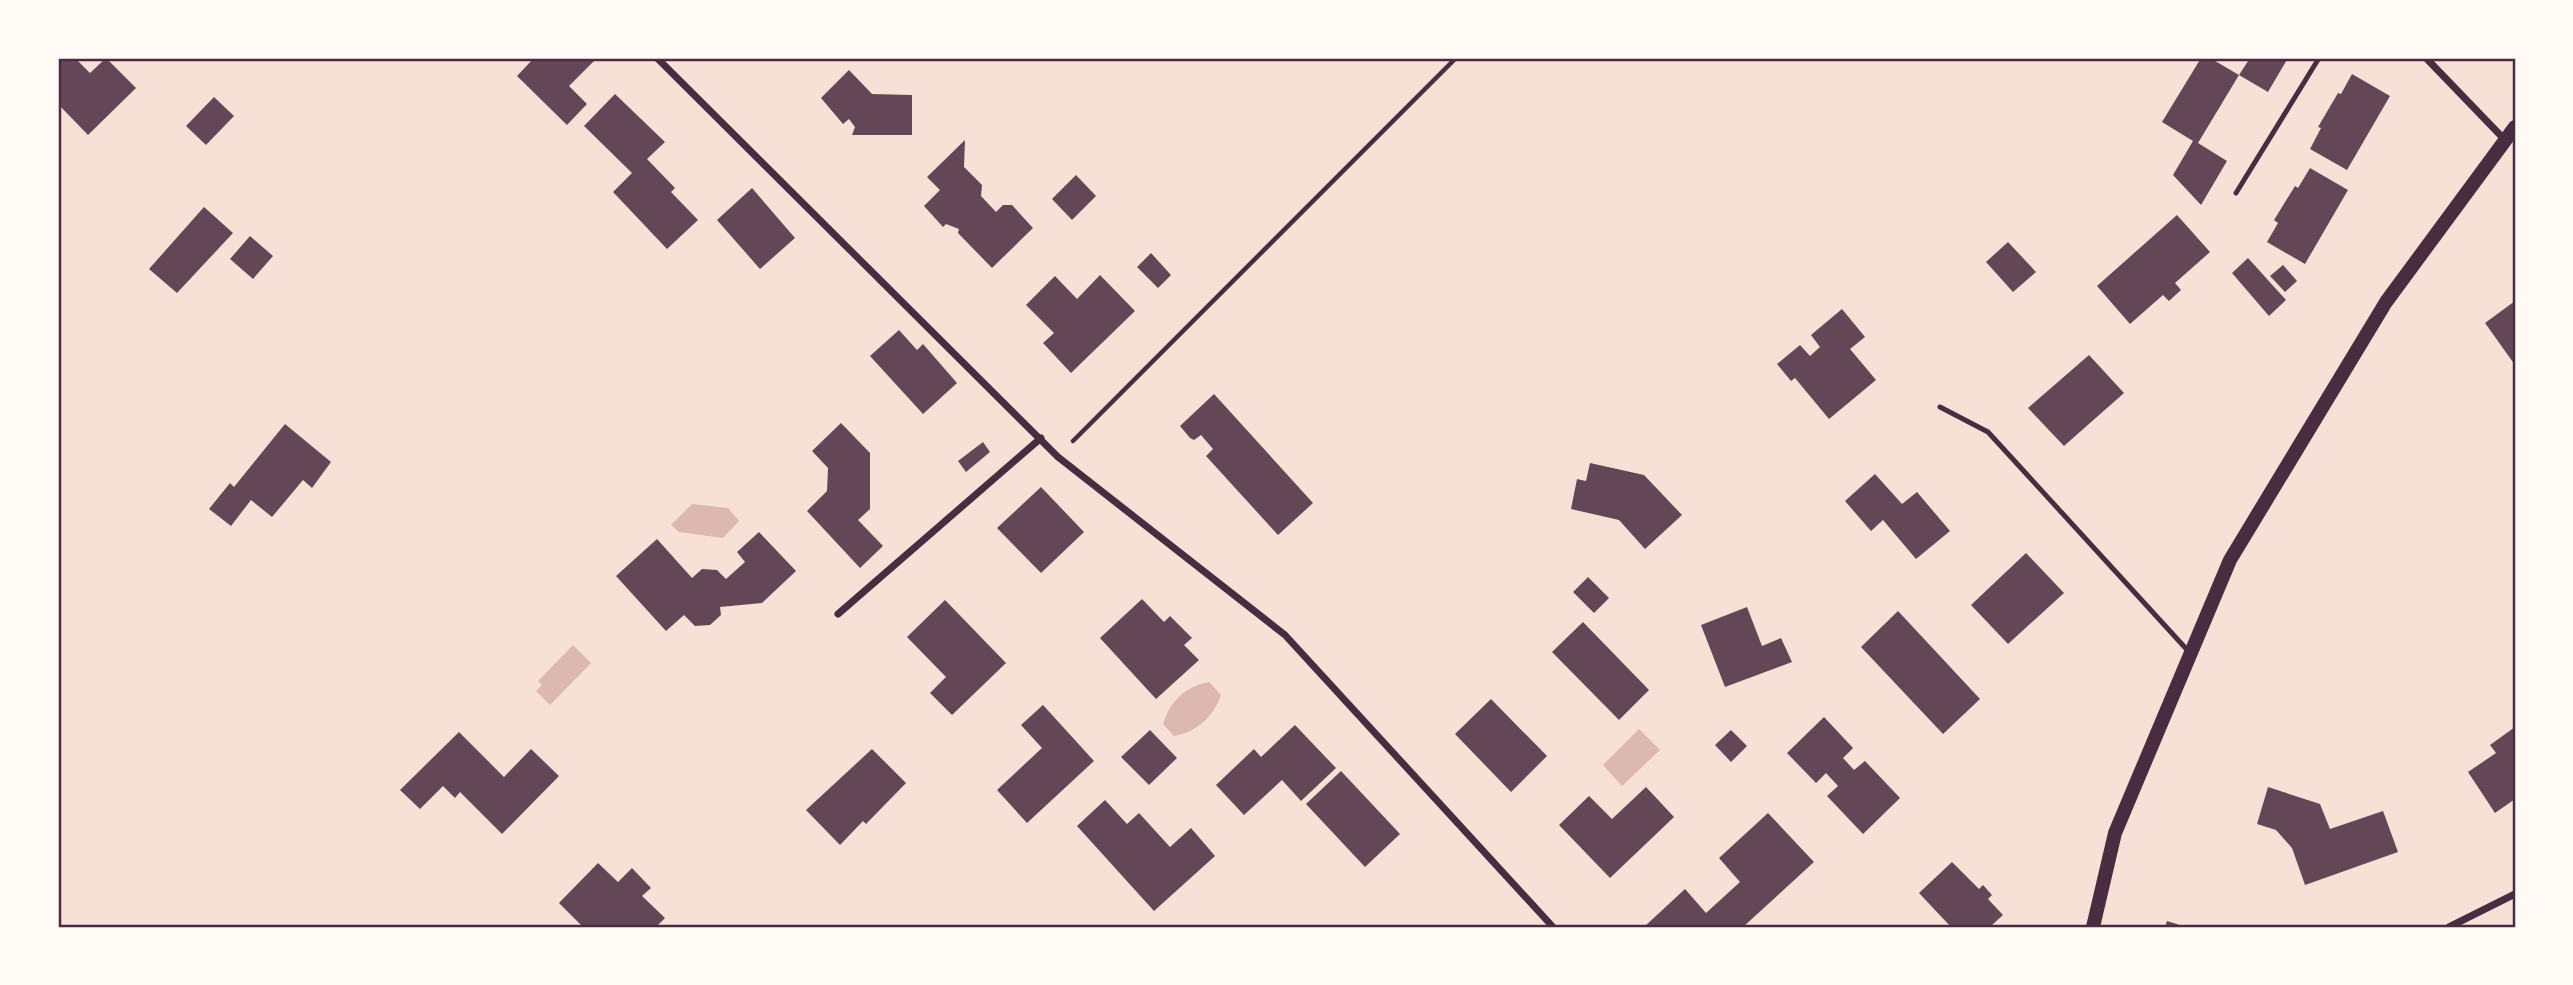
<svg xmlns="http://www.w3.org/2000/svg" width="2573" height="985" viewBox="0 0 2573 985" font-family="Overpass,sans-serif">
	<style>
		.water { fill: #dcb8b0 }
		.building { fill: #644757 }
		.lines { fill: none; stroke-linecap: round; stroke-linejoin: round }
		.path { stroke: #4a2c40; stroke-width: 4.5 }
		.service { stroke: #4a2c40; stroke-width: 5 }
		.minor { stroke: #4a2c40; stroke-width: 7 }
		.secondary { stroke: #4a2c40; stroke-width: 14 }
		.neatline { fill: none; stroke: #4a2c40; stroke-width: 2.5 }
	</style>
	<rect width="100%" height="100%" fill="#f7e1d7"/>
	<path class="water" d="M692,504L728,508L739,521L723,538L679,532L671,525Z
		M573,645L591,663L550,705L536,691L542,685L538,681Z
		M1209,682L1221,695C1213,717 1197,732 1174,736L1163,724C1170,701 1186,686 1209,682Z
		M1639,729L1660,750L1622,786L1603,765Z"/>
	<path class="building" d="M58,58H75L90,73L106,58L136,88L88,135L58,104Z
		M534,58H597L569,86L587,104L567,125L517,76Z
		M2201,58H2210L2239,75L2250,58H2288L2268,92L2239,75L2198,143L2227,161L2201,205L2173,175L2193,141L2162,122Z
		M849,70L872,94L912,95V135H852L855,127L849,119L843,124L821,98Z
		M2352,74L2390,96L2347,170L2310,149L2321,128L2318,127L2338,93L2341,94Z
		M615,94L665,142L647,159L675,188L671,192L698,220L667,249L613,192L632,173L584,126Z
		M214,97L234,116L206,145L186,126Z
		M965,140L964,167L982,185L981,196L996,212L1003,205H1012L1033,228L992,268L958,233L959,229L946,224L943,227L924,206L940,190L927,177Z
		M2310,168L2348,190L2305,264L2267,242L2278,223L2274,220L2295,186L2298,188Z
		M1076,175L1096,196L1072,220L1052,199Z
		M752,188L795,238L760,269L717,220Z
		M204,207L233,233L177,293L149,269Z
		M2177,215L2210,252L2175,283L2181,290L2169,301L2163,295L2130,324L2097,286Z
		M250,236L273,256L253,279L230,259Z
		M2008,242L2036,272L2013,292L1986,262Z
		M1151,253L1171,275L1158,288L1137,267Z
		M2248,258L2286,300L2269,316L2232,273Z
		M2283,265L2297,281L2285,292L2270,276Z
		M1100,275L1135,311L1071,373L1043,343L1054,333L1026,305L1055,276L1077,299Z
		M2515,301V365L2485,323Z
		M1842,309L1865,337L1850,349L1876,380L1829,419L1795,378L1791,381L1777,364L1800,345L1810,356L1820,347L1811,335Z
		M899,330L917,350L923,344L957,383L923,414L870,356Z
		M2089,355L2124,393L2064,446L2028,408Z
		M1214,394L1313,503L1278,535L1206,456L1213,449L1201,435L1194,440L1190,438L1180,426Z
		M841,423L870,453V509L858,520L883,546L860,568L807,511L827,491L828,468L812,451Z
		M285,424L331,462L312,488L303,480L272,517L251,500L231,526L209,509L230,483L234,487Z
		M983,442L990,452L966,472L958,461Z
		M1590,463L1644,475L1682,515L1645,549L1619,520L1571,509L1577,479L1586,481Z
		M1875,474L1902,504L1917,492L1950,531L1916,559L1883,520L1871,531L1845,501Z
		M1041,487L1084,532L1041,573L997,528Z
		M759,532L796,571L762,603L720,607L721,615L710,625L695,626L684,615L666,631L616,576L657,539L692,578L702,569L717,570L726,579L745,562L737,552Z
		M2026,553L2064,593L2008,644L1971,605Z
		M1588,577L1609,598L1594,613L1573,592Z
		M1142,599L1164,622L1170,616L1192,638L1184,645L1199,660L1156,699L1100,638Z
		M945,600L1006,663L952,715L930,693L946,677L907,637Z
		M1747,607L1762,646L1781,638L1792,662L1725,687L1701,625Z
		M1898,611L1980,699L1943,734L1861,647Z
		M1583,622L1649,690L1619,720L1552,652Z
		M1491,699L1547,756L1511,792L1455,734Z
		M1043,705L1094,761L1027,823L997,790L1042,748L1021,725Z
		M1824,717L1853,748L1843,758L1854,770L1865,761L1900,798L1863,834L1827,796L1838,786L1826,773L1816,783L1787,753Z
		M1295,725L1336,768L1301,801L1282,780L1244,815L1216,785L1254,749L1261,757Z
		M2515,727V799L2495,813L2468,772L2496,753L2490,745Z
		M1150,730L1177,758L1149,785L1121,757Z
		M1731,730L1747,746L1731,762L1715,745Z
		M459,732L504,777L531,749L559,776L502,834L460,792L455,798L443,786L420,809L400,790Z
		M872,749L906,783L866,824L863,821L840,845L806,810Z
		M1341,771L1400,834L1365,867L1306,804Z
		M1646,787L1674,817L1610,878L1559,825L1589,796L1612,819Z
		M2268,787L2320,804L2330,829L2383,811L2398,852L2305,885L2292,848L2276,830L2257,824Z
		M1105,800L1127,824L1139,813L1170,847L1191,828L1215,856L1154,911L1077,826Z
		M1768,813L1814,862L1743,927H1644L1685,889L1706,913L1740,882L1719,858Z
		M1952,862L1979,889L1983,885L1992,895L1988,899L2003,915L1992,925L1994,927H1951L1919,893Z
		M598,863L618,882L632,868L651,888L642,896L665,918L656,927H583L559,903Z
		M2167,921L2186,927H2165Z"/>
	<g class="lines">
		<path class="path" d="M1073,441L1456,58"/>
		<path class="service" d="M2236,193L2319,58
			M1940,407L1988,432L2190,653"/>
		<path class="minor" d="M657,58L1058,457L1285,635L1553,927
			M2426,58L2505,140
			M838,614L1041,438
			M2449,927L2515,894"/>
		<path class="secondary" d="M2093,927L2115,833L2230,560L2386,302L2515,127"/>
	</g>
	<rect width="2573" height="985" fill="none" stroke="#fffaf5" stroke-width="119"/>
	<rect x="60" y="60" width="2454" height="866" class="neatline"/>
</svg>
